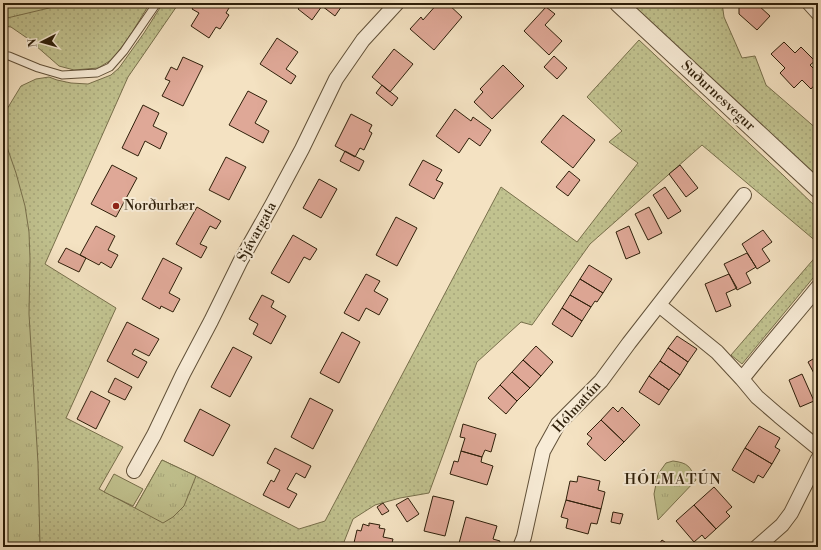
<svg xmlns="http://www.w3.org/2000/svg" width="821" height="550" viewBox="0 0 821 550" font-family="'Libre Bodoni',serif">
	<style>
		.grass { fill: url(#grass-dots); stroke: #78704c }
		.park { fill: url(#park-tufts); stroke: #78704c }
		.garden { fill: #c1c28f; stroke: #78704c }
		.building { fill: #dfa897; stroke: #2e1f0a }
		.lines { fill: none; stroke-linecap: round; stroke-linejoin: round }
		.service-casing { stroke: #605038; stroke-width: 9 }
		.minor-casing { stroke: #605038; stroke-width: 16 }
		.tertiary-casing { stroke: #605038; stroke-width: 19 }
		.service { stroke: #f8ecd7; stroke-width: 7 }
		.minor { stroke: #f8ecd7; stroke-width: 14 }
		.tertiary { stroke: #f8ecd7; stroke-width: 17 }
		.poi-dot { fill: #8f2418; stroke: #f8ecd7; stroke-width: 1.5 }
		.labels { text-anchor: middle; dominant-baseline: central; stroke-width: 4; stroke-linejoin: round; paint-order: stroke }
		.street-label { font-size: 14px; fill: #2e1f0a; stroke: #f8ecd7 }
		.poi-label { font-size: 14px; fill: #2e1f0a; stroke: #f8ecd7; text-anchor: start }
		.neighbourhood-label { font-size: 15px; letter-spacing: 1px; fill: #2e1f0a; stroke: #f8ecd7 }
	</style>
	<defs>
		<pattern id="grass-dots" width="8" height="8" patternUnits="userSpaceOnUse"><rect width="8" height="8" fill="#c1c28f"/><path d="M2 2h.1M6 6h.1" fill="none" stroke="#a6a67a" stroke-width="1.8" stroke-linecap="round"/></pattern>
		<pattern id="park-tufts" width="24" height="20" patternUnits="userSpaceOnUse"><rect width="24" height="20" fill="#c1c28f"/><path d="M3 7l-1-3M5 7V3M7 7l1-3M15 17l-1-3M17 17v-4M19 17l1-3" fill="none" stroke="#a6a67a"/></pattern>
	</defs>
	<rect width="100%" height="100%" fill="#f4e2c2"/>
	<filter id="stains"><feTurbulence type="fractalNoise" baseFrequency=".005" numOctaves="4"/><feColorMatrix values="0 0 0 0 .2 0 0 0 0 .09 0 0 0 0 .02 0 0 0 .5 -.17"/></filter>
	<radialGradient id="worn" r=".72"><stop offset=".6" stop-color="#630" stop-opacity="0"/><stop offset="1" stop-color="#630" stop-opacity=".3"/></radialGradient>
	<path class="grass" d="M3,3H150L131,34L113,59L98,68L74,70L59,66L27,38L11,27L3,26Z
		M163,3H179L128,77L45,264L116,308L66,418L123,447L99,489L135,508L162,460L196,476L299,529L325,521L501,187L577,242L638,163L609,142L622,131L587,97L639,40L784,176L818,209V243L702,145L590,244L532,325L521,322L477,362L429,493L400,498L375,505L353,519L342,547H40L37,495L3,179V103L7,109L21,86L36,79L49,77L57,80L71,83L88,84L111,75L119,68L144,33Z
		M624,3H722L724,17L742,58L755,56L766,85L818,130V177Z
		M818,254V272L742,364L731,355Z"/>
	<path class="park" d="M3,3H70L3,19Z
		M3,131L7,147L16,173L25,206L29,232L30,259L29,314L38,463L40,547H3Z
		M162,460L196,476L184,506L173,517L163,523L135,508Z
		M673,461C688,463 690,466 696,480L658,520L654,494L658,474L666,463Z"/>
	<path class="garden" d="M114,474L143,489L133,506L104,492Z"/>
	<path class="building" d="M196,3H232L226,13L229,15L220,29L216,27L209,38L191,26L199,13L192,9Z
		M303,3H344L335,16L322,6L312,20L298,9Z
		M438,3H447L462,17L434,50L410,29L421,17L423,20Z
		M739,3H758V5L770,16L757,30L739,14Z
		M546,7L555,14L545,25L562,41L549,55L524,31Z
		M277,38L298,52L286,69L296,76L291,84L260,64Z
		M784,42L795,53L801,47L815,61L810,65L818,73V81L811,89L802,80L794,88L780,73L785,68L771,54Z
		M394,49L413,64L390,92L372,77Z
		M554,56L567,68L557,79L544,67Z
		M183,57L203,66L183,106L162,96L170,81L165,79L171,67L177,70Z
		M503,65L524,86L492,119L474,102L483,92L480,89Z
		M382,85L398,98L392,106L376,93Z
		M248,91L267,101L255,123L269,131L263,143L229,125Z
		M143,105L159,113L153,126L167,133L160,149L145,141L138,156L122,148Z
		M455,109L471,121L473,117L491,130L480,146L469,138L459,153L436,136Z
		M351,114L372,125L369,131L372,133L364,150L360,148L355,157L335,146Z
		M563,115L595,140L573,168L541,142Z
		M345,151L364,161L359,171L340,161Z
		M226,157L246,167L229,200L209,190Z
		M423,160L442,170L436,180L443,183L434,199L409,185Z
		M112,165L137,178L116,217L91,204Z
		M680,165L698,188L686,197L669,174Z
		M569,171L580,180L568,196L556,187Z
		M319,179L337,189L321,218L303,208Z
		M665,187L681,211L668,219L653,195Z
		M197,207L221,221L216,229L210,226L200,244L207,247L201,258L176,244Z
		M649,207L662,233L648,240L635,214Z
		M396,217L417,228L397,266L376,255Z
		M96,226L115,236L108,250L118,255L111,268L101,262L99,265L80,255Z
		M629,226L640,253L626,259L616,232Z
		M763,230L772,242L762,249L770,261L757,269L742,244Z
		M293,235L317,249L310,260L304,257L289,283L271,273Z
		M66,248L86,258L79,272L58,262Z
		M747,253L756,267L746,273L751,283L737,290L724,264Z
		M163,258L182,268L169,293L180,299L173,312L161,306L160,309L142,299Z
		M589,265L612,279L603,293L580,279Z
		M366,274L380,281L374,291L388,299L379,315L366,308L359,321L344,313Z
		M729,274L737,288L726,293L731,306L716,312L705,284Z
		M580,279L603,293L597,302L595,301L591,307L570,295Z
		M262,295L274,301L271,307L286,316L271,344L253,334L258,324L249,319Z
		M570,295L591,307L582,321L562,308Z
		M562,308L582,321L572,337L552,324Z
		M127,322L159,339L149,356L135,349L132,354L147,362L138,378L107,361Z
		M342,332L360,342L339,383L320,373Z
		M677,336L697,349L688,362L668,348Z
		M536,346L553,362L541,376L523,360Z
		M233,347L252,357L230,397L211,387Z
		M668,348L688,362L680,375L660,361Z
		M818,356V381L808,362Z
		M523,360L541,376L530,388L512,372Z
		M660,361L680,375L669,390L649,376Z
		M512,372L530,388L517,401L500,385Z
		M802,374L814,401L800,407L789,380Z
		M649,376L669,390L659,405L639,392Z
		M115,378L132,387L125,400L108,392Z
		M500,385L517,401L506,414L488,398Z
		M91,391L110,401L96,429L77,419Z
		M310,398L333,410L313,449L291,437Z
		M613,407L618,412L622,407L640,425L624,442L601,420Z
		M200,409L230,425L213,456L184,441Z
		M601,420L624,442L605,461L587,444L592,438L587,434Z
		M463,424L496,434L491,452L485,450L482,457L461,451L465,438L460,437Z
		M759,426L780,438L775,447L780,450L772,464L745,448Z
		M275,448L311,466L305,478L296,473L287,489L297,494L289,508L263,495L271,480L274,482L280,470L267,463Z
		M745,448L772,464L763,478L758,475L754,483L732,470Z
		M461,451L482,457L481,462L493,466L487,485L450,474L454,461L458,462Z
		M578,476L600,481L598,490L605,492L601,509L566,500L570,481L577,482Z
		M714,487L732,507L726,512L730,516L716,529L694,505Z
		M433,496L454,501L445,536L424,531Z
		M408,498L419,514L407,522L396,505Z
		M566,500L601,509L597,524L591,523L588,534L566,528L568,519L561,517Z
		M383,503L389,511L382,515L377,507Z
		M694,505L716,529L705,539L702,535L694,542L676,521Z
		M613,512L623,514L620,524L611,522Z
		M466,517L497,526L493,539L500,541L498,547H458Z
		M369,523L380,525L379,528L385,529L383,537L393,539L391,547H353L357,530L361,531L363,524L369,526Z
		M662,540L672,547H657Z"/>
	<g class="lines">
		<defs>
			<path id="service" d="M9,56L38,68L62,75L97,73L110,67L124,51L157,3"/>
			<path id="minor" d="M809,3L818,13
				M659,305L717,352L742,379L757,397L779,416L818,448
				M742,379C767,347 793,318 818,287
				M134,471L154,435L183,374L211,321L241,260L272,205L302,149L336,79L363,40L397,3
				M520,547L524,537L543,451L558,424L601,381L629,343L744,195
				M757,547L782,525L791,513L818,459"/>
			<path id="tertiary" d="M618,3L818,189"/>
		</defs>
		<use href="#service" class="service-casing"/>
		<use href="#minor" class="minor-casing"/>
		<use href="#tertiary" class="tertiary-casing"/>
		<use href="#service" class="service"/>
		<use href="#minor" class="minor"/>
		<use href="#tertiary" class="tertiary"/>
	</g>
	<circle class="poi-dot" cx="116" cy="206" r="4"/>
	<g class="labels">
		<g class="street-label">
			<text transform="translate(718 96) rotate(43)">Suðurnesvegur</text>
			<text transform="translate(257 232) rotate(-61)">Sjávargata</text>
			<text transform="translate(577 407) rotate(-48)">Hólmatún</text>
		</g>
		<g class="poi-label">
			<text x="124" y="206">Norðurbær</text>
		</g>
		<g class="neighbourhood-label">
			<text x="673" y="479">HÓLMATÚN</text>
		</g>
	</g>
	<rect width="821" height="550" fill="none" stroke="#f4e2c2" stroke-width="16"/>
	<rect x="4" y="4" width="813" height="542" fill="none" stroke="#2e1f0a" stroke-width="2"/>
	<rect x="8" y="8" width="805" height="534" fill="none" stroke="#2e1f0a"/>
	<g transform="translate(42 42) rotate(264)" stroke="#f8ecd7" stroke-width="3" paint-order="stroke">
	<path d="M0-3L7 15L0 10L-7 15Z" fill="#2e1f0a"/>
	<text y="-6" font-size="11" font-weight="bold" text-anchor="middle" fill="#2e1f0a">N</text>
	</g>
	<rect width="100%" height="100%" filter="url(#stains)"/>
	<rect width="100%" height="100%" fill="url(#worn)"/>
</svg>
